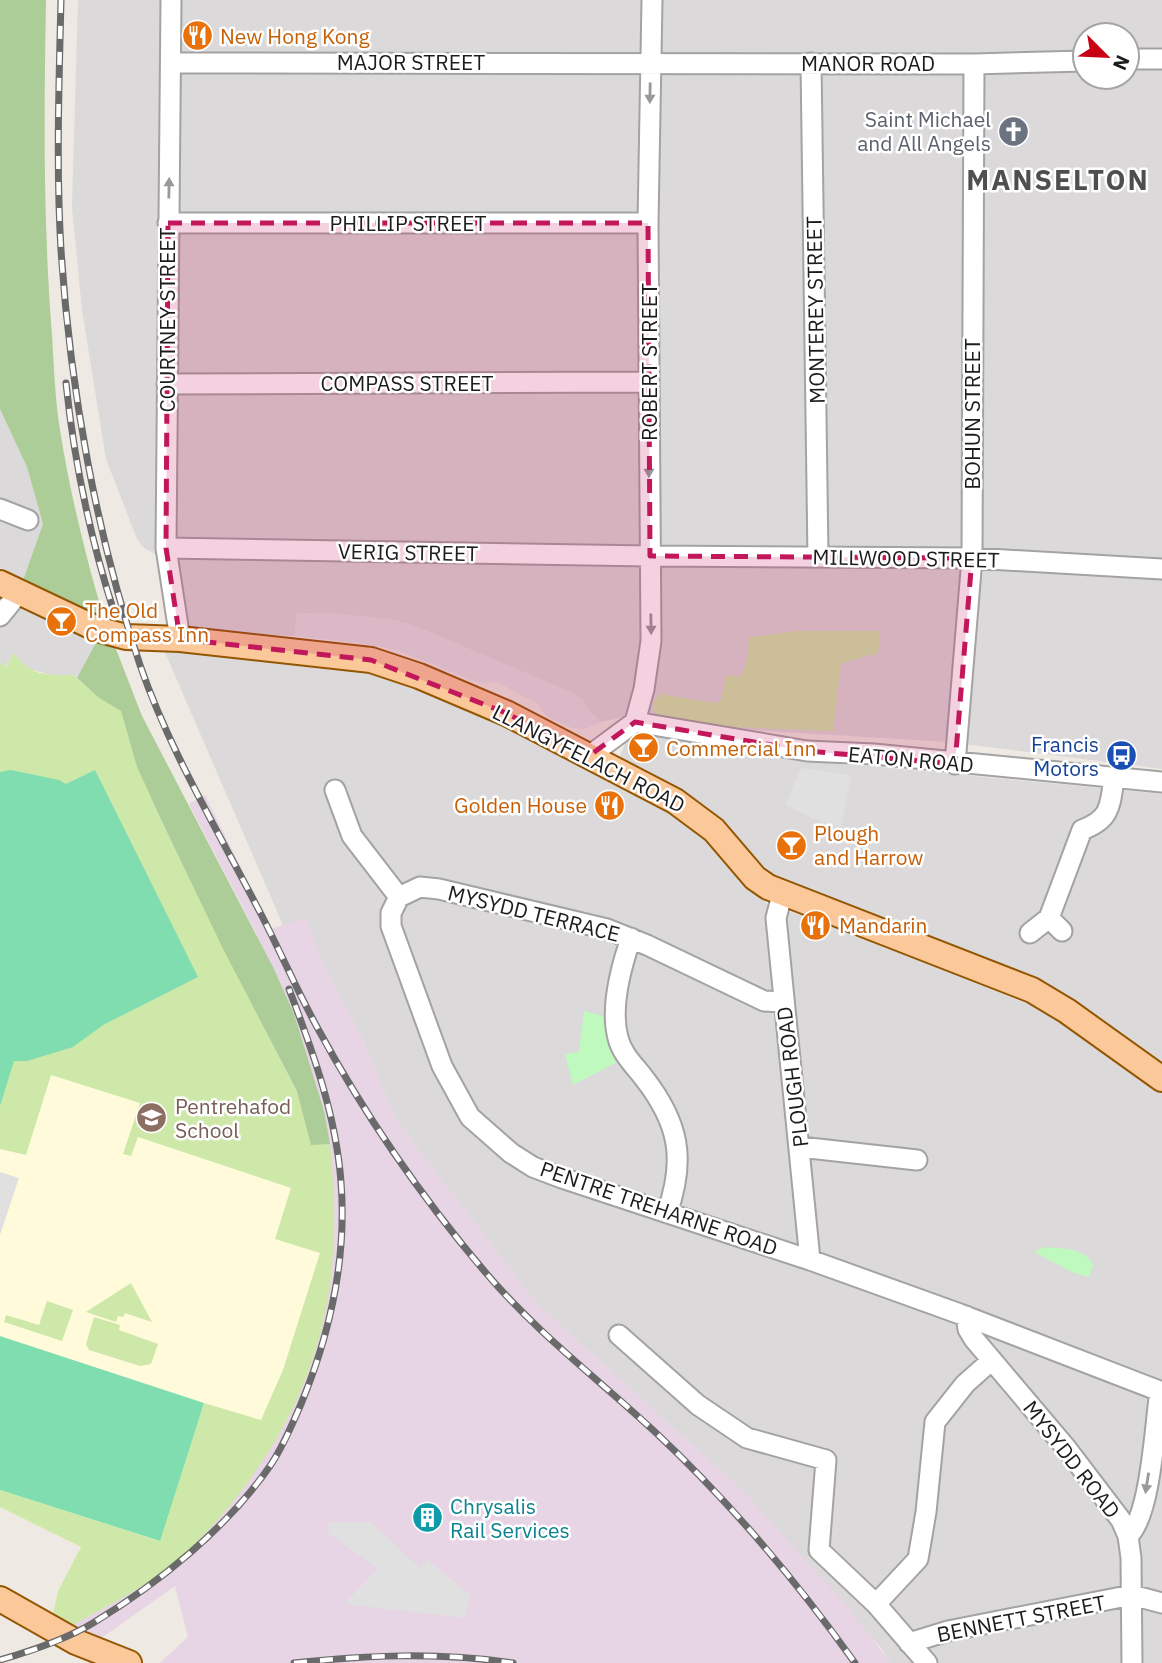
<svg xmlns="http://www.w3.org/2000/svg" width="1162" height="1663" viewBox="0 0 1162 1663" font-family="'IBM Plex Sans',sans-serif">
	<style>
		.residential { fill: #dbd9d9; fill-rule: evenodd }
		.industrial { fill: #e7d4e5 }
		.education { fill: #fffbda }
		.grass { fill: #cde8a8 }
		.forest { fill: #accd97 }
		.park { fill: #bff9be }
		.pitch { fill: #80ddb0 }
		.parking { fill: #e0e0e0 }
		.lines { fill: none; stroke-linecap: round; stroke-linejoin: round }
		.minor-casing { stroke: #a3a3a3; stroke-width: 23 }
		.major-casing { stroke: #945601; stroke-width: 28 }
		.minor { stroke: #fff; stroke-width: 19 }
		.major { stroke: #fbc89a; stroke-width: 24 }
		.rail-casing { stroke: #6a6a6a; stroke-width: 7 }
		.rail { stroke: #fff; stroke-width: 4.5; stroke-dasharray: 13; stroke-linecap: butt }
		.oneway { fill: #999 }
		.marked { fill: #c2185b; fill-opacity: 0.2; stroke: #c2185b; stroke-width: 5; stroke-dasharray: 14 9; stroke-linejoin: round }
		.labels { text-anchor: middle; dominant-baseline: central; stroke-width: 5; stroke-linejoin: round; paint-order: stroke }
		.food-label { font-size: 21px; fill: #c56008; stroke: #fff; text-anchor: start }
		.street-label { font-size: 21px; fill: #1c1c1c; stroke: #fff }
		.worship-label { font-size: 21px; fill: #5b616d; stroke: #fff; text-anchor: end }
		.transit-label { font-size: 21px; fill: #164399; stroke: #fff; text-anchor: end }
		.education-label { font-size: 21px; fill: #785e54; stroke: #fff; text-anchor: start }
		.culture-label { font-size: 21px; fill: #0d838f; stroke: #fff; text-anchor: start }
		.district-label { font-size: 28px; font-weight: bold; letter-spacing: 2px; fill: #4f4f4f; stroke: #fff }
	</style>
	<rect width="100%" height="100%" fill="#eee9e2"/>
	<path class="residential" d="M78,0H1162V769L948,742L767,731L622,717L601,722L589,711L583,700L570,692L415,626L394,620L339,614L297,613L294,636L170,628L162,558L144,548L137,539L106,459L82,310L72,207ZM1085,35H1127V77H1085Z
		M0,409L27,467L43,524L23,579L0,568Z
		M0,595L100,635L77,678L73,675H50L25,668L13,654L5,667L0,663Z
		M164,650L372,667L444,696L701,829L767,904L830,925L1063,1018L1162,1089V1663H891L881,1648L740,1488L537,1304L396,1120L363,1039L323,964L307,918L283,925Z
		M630,732L858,765L1162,794V1068L1133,1050L765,874L732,830L690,798L619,758Z"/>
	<path class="industrial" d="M205,795L271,929L307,917L323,964L363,1039L396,1120L537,1304L740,1488L848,1607L891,1663H160L188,1637L175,1586L97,1641L61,1617L297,1091L223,949L257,935L189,804Z"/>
	<path class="education" d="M13,653L25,668L50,675H73L99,698L223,949L328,1244L306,1360L207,1512L53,1613L58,1591L81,1547L0,1507V663L6,667Z"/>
	<path class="grass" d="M797,631H880L878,655H868L841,664L833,731L730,727L662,718L654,712V702L659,694L716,703L721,700L726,675L740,677C748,665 748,651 749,637Z
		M13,653C33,676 44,675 73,675L99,698L121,711L137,767L165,828L223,949L297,1091L311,1144H330C344,1275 325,1379 245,1486C223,1515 198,1544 169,1567C139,1590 106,1607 73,1625L53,1613L58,1591L81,1547L0,1507V1490L159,1541L204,1403L261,1420L283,1370L320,1253L275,1239L291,1188L138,1137L131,1156L123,1154L140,1103L51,1075L26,1155L0,1149V663L6,667Z
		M131,1283L152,1322L125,1313L123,1317L118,1316L116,1322L86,1312Z
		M47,1301L73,1310L62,1341L4,1322L6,1315L39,1325Z
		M94,1317L120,1325L119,1330L158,1344L151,1364L140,1366L89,1350L86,1344Z"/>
	<path class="forest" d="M0,0H46C44,113 43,222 52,335C54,367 55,399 60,430C71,499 88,566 108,632L18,594L43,524L27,467L0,409Z
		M100,635L114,644L142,716L274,969L294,1014L324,1111L330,1144L311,1145L297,1091L223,949L165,828L137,767L121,711L99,698L77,678Z"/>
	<path class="park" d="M584,1011L607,1017L613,1050L617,1062L573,1085L565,1054L579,1052Z
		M1045,1247C1063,1249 1084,1247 1093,1265L1089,1277L1074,1273L1034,1252Z"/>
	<path class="pitch" d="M11,770L59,780L66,784L95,770L198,977L103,1025L73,1047L27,1061H14L0,1106V772Z
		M0,1336L204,1403L160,1541L0,1490Z"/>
	<path class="parking" d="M297,613L339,614L394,620L415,626L570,692L583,700L589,711L601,722L585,729L572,728L546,716L538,704L497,682L479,683L397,650L358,643L294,636Z
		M801,768L851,775L841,827L825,824L785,805Z
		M0,1172L19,1178L0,1235Z
		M329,1522H371L420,1568L427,1559L471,1596L465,1618L344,1604L378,1569L328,1533Z"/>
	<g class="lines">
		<defs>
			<path id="minor" d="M171,0L166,548L180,639
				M1127,59H1162
				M171,63L974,64L1085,61
				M811,63L818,557
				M168,223H648
				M167,384L648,382
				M0,509L28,520
				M166,548L650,556L972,558L1162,569
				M0,616L18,594
				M635,722L644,689L651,641L648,223L652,0
				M589,756L635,722L807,751L874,754L1162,782
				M955,764L972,558L974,64
				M335,790L352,836L399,897L391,913V926L442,1066L470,1117L511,1153L533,1167L562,1178L810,1260L960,1314L1162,1392
				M782,895L776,918L810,1260
				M399,897L420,887L439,889L607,929L647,945L764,1001L783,1002
				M1049,918L1062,931
				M1030,933L1049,918L1082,830C1111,819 1110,806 1114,778
				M631,938C621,967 610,1008 618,1038C622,1054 634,1065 644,1078C679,1123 686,1159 667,1213
				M800,1147L917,1160
				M966,1316L968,1329L974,1339L1067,1449L1121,1520L1128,1536L1131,1558L1132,1663
				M619,1335L698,1405L747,1438L826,1460L819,1550L876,1604L918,1559L926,1512L935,1422L965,1384L992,1360
				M1128,1536C1151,1516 1155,1423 1160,1391
				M876,1604L927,1663
				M909,1643L948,1631L1132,1595L1162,1603"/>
			<path id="major" d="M0,583L97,629L126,637L180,639L371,660L419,676L506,713L675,801L714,830L755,878L768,887L1032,990L1067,1011L1162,1079
				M0,1599L76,1642L129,1663"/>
		</defs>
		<use href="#minor" class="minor-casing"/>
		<use href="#major" class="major-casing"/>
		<use href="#minor" class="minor"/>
		<use href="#major" class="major"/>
		<defs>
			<path id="rail" d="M61,0C59,83 56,167 61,250C70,388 96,534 140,665C171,755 223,839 266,924C283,958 299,994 317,1027C364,1114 422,1198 486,1273C536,1332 597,1378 654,1431C729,1501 795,1579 855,1663
				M66,383C74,461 90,537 114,612
				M0,1660C31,1651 65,1640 93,1623C159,1583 226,1529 270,1466C283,1447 292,1425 301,1404C330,1334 347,1259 341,1182C336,1115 313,1052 289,989
				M294,1663C368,1655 439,1652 513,1663"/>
		</defs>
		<use href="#rail" class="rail-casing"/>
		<use href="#rail" class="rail"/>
	</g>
	<defs><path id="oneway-solid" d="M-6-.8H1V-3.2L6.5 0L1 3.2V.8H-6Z" transform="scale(1.75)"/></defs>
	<g class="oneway">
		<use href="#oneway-solid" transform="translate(650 93) rotate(91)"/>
		<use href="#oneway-solid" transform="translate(169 188) rotate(-89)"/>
		<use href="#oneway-solid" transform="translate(649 467) rotate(90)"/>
		<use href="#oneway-solid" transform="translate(651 624) rotate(89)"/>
		<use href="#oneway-solid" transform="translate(1147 1483) rotate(99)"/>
	</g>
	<path class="marked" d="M168,223H648L650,556L972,558L955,764L807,751L635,722L589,756L506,713L371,660L180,639L166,548Z"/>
	<defs>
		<symbol id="restaurant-disc" viewBox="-11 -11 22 22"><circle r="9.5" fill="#e8710a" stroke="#fff"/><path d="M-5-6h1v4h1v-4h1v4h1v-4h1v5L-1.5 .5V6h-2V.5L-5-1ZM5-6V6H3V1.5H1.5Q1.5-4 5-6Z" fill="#fff"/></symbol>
		<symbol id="church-disc" viewBox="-11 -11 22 22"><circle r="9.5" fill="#6b7280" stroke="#fff"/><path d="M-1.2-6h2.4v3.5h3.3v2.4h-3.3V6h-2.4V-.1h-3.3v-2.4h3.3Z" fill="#fff"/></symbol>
		<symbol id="bar-disc" viewBox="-11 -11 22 22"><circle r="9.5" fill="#e8710a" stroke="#fff"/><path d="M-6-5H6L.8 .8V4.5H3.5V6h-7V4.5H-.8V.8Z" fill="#fff"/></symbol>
		<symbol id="bus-disc" viewBox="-11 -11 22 22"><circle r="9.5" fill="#1a4fb4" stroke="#fff"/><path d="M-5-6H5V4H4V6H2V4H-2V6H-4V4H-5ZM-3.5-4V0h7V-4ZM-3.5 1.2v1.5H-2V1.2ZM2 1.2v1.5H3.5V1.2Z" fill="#fff"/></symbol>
		<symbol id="school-disc" viewBox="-11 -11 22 22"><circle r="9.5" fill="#8d6e63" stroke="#fff"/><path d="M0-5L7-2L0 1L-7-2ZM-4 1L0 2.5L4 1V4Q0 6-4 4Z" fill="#fff"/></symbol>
		<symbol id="building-disc" viewBox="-11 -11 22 22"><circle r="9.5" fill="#0f9aa8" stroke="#fff"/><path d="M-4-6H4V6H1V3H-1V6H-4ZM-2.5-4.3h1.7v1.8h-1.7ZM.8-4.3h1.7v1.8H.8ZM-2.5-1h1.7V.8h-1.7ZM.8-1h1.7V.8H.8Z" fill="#fff"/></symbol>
	</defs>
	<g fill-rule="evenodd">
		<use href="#restaurant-disc" x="180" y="18" width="35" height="35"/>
		<use href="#church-disc" x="996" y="114" width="35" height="35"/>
		<use href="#bar-disc" x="44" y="604" width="35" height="35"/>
		<use href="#bar-disc" x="626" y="730" width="35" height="35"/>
		<use href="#bus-disc" x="1104" y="738" width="35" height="35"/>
		<use href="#restaurant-disc" x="592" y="788" width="35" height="35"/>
		<use href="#bar-disc" x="774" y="828" width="35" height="35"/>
		<use href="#restaurant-disc" x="798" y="908" width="35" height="35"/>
		<use href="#school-disc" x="134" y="1100" width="35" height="35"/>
		<use href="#building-disc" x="410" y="1500" width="35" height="35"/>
	</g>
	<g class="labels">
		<g class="food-label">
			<text x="220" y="36">New Hong Kong</text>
			<text x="85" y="610">The Old<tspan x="85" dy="24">Compass Inn</tspan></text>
			<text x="666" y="748">Commercial Inn</text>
			<text x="587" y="805" text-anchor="end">Golden House</text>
			<text x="814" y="833">Plough<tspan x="814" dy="24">and Harrow</tspan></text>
			<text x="839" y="925">Mandarin</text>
		</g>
		<g class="street-label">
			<text x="411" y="62">MAJOR STREET</text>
			<text x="868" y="63">MANOR ROAD</text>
			<text x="408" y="223">PHILLIP STREET</text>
			<text transform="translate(815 310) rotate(-91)">MONTEREY STREET</text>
			<text transform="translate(167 320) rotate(-90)">COURTNEY STREET</text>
			<text transform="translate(649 362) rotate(-90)">ROBERT STREET</text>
			<text x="407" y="383">COMPASS STREET</text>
			<text transform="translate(972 414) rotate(-90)">BOHUN STREET</text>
			<text transform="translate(408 552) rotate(1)">VERIG STREET</text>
			<text transform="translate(906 558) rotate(1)">MILLWOOD STREET</text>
			<text transform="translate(589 758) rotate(27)">LLANGYFELACH ROAD</text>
			<text transform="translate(911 759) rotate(5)">EATON ROAD</text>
			<text transform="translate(534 913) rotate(14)">MYSYDD TERRACE</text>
			<text transform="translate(792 1077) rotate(-97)">PLOUGH ROAD</text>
			<text transform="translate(659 1208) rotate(19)">PENTRE TREHARNE ROAD</text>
			<text transform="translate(1072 1459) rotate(52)">MYSYDD ROAD</text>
			<text transform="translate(1021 1618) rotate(-11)">BENNETT STREET</text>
		</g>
		<g class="worship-label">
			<text x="991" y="119">Saint Michael<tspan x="991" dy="24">and All Angels</tspan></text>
		</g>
		<g class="transit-label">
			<text x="1099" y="744">Francis<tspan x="1099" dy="24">Motors</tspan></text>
		</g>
		<g class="education-label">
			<text x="175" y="1106">Pentrehafod<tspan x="175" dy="24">School</tspan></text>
		</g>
		<g class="culture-label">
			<text x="450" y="1506">Chrysalis<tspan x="450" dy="24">Rail Services</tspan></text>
		</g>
		<g class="district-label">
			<text x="1058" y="179">MANSELTON</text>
		</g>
	</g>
	<g transform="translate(1106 56) rotate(114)"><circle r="33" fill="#ffffff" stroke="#a4a4a4" stroke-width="2"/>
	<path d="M0-5L12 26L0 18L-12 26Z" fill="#c80114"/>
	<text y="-10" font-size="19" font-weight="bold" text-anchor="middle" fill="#1c1c1c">N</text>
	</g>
</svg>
